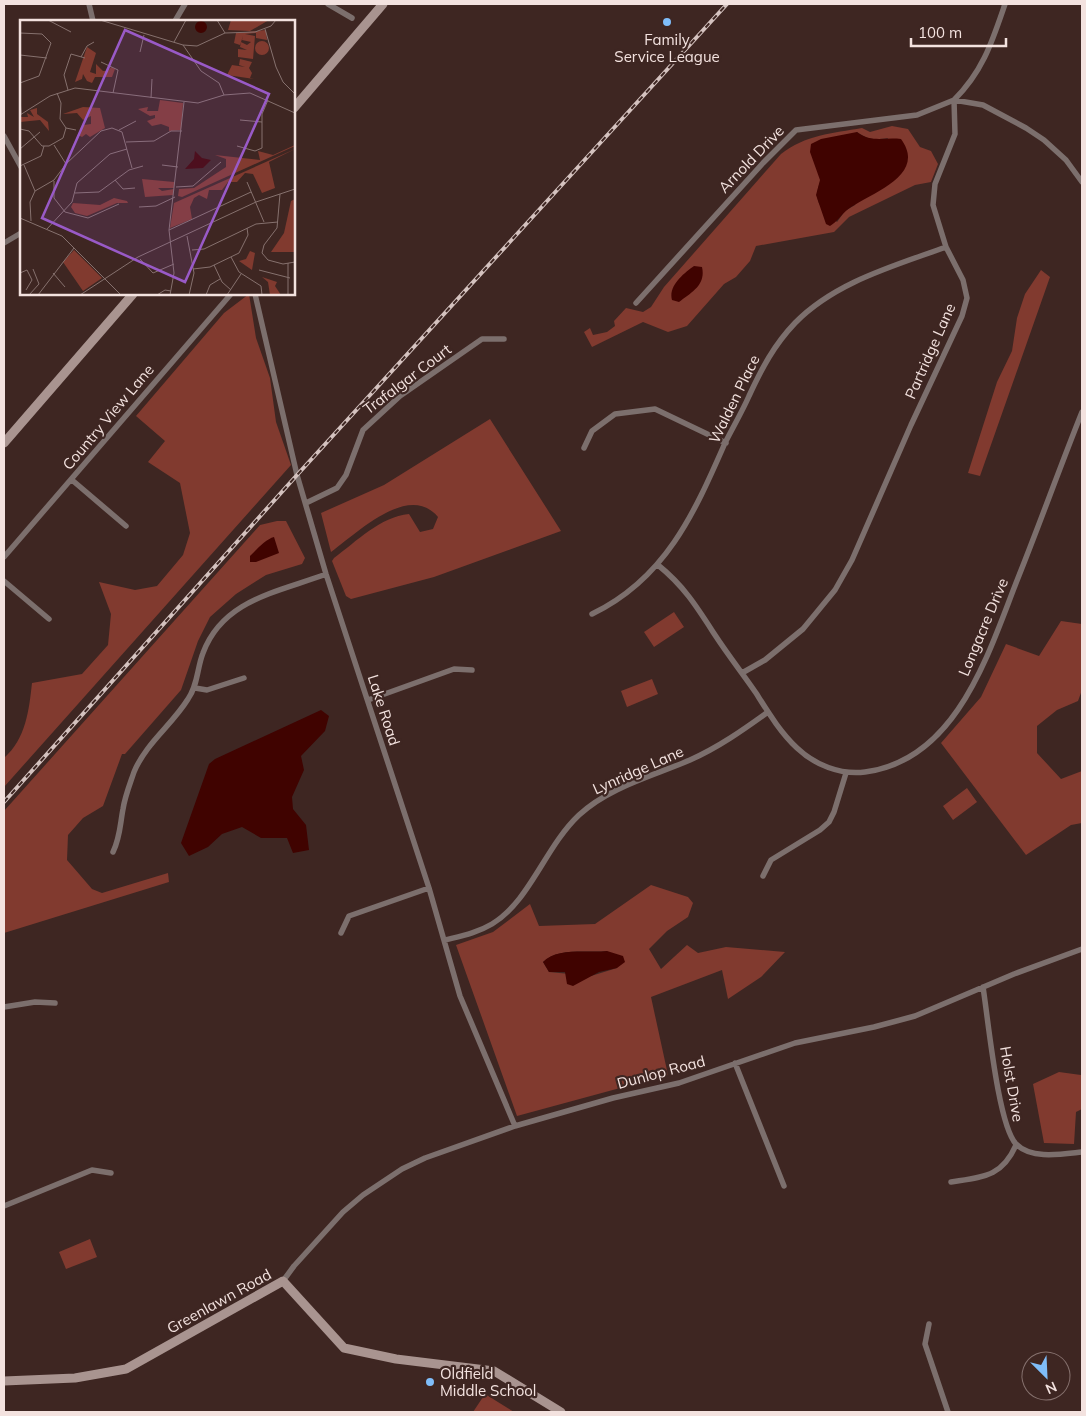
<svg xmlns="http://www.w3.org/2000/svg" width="1086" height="1416" viewBox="0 0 1086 1416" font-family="Mulish,sans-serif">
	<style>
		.green { fill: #813a2f; fill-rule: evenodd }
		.water { fill: #400300 }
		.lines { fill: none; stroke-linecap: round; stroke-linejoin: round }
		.street { stroke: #7c6f6d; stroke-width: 5.5 }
		.secondary { stroke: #a99490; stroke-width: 9 }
		.rail-casing { stroke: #d4c2bf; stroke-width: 4 }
		.rail { stroke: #3e2622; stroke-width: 2; stroke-dasharray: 5.5; stroke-linecap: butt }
		.poi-dot { fill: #7fbdf9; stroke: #3e2622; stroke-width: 2 }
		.labels { text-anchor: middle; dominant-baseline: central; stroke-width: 4.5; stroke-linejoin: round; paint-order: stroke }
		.poi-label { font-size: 15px; fill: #f3e2df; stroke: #3e2622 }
		.street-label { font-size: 15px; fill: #f3e2df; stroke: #3e2622 }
		.inset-road { fill: none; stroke: #86716e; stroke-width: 1 }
		.view { fill: #995ac7; fill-opacity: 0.15; stroke: #995ac7; stroke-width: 2.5 }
		.inset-edge { fill: none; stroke: #f3e2df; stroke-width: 2.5 }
	</style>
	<rect width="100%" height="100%" fill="#3e2622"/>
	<path class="green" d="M892,126L908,129L920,147L931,151L938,164L931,182L915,185L849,217L834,232L756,246L750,261L736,277L724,284L687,326L668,332L643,322L592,347L584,332L590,328L593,335L607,332L615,326L614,321L626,308L643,312L651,307L664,287L781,154C805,135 833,133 862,128L870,132ZM857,132C868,140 875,140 888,138L855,205L845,211L837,222C832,217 824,211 820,205C807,184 844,148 857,132Z
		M1041,270L1050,277L980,476L968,473L997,382L1012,351L1017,318L1025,294Z
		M249,294L256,338L270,378L276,422L291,465L4,787V758C26,739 29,710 32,683L82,674L108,645L111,614L99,582L135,590L157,586L183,555L190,533L180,483L148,462L165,441L136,416L224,313Z
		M490,419L561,531L434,577L351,599L346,596L332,561L334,558C357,541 380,517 409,514L420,532L433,529L438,517C409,482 357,533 331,552L321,513L384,485Z
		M277,521H286L305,558L302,564L266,575L236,594L210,617L198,641L181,690L125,754H122L103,806L83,818L68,835L67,860L92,889L102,893L168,873L169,882L4,933V811L260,525Z
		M674,612L684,627L654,647L644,632Z
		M1061,621L1082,624V690L1078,701L1057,710L1037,726V753L1061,779L1082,771V823L1071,825L1026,855L941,743L981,697L1006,644L1039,656Z
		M652,679L658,694L627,707L621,691Z
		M967,788L977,802L953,820L943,806Z
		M651,885L688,897L693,903L688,917L667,931L649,949L661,969L687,945L698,953L726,947L785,952L761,977L728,999L722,970L651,997L668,1075L517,1116L456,945L493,932L530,904L539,926L595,924ZM607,951L617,968L591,976L549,972L543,962C557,947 589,953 607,951Z
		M1059,1072L1081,1075L1082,1074V1109L1076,1112L1074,1144L1044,1143L1033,1084Z
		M90,1239L97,1257L66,1269L59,1252Z
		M485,1394L514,1412H473Z"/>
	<path class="water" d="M857,132C871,143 884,137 901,139C928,176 870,193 847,210C841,215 837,222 830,226L826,224L816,195L820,180L810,152L811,144L821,139Z
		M694,266L702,267C706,285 692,292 679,302L672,300C668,286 684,273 694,266Z
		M274,537L279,553L256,562H250V556C256,550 266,539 274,537Z
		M321,710L329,716L325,731L301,756L304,770L292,797L293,809L306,825L309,850L293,853L287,838H261L242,827L222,834L208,847L189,856L181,843L209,764L215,759Z
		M607,951L623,956L625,962L617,968L599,972L573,986L567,984L565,972H549L543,962C556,947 588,953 607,951Z"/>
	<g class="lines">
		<path class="street" d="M89,4L93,21
			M328,4L352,18
			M175,21L185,4
			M4,136L21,167
			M4,243L21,233
			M255,294L297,475L326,574L429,888L460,996L515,1126
			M636,303L763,163L796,130L917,115L954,100L983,105L1026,128L1044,140L1066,160L1082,182
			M584,448L592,431L615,414L655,409L726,443
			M72,480L126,526
			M306,503L337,488L346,475L363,430L400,396L482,339H504
			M4,557L231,294
			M658,565C684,586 697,607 715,635C728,655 743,674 756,693C768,712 780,732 797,748C815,765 840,775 865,772C958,760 989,651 1018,578C1040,523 1060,467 1082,412
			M4,581L49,619
			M592,614C665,579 694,514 725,443C733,427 742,412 749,396C762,368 774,345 795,323C835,282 894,266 946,247
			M742,673L765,660L803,629L835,590L852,560L911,425L962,316L967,298L963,280L946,247L933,205L935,184L955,134L954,100C983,71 992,42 1005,4
			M195,688L207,690L244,678
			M368,700L454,669L472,670
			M113,852C120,838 120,825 123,809C125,796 130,784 134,772C146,743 172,725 188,699C198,685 197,668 203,653C223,599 279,592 326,574
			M763,876L771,860L820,830L829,822L834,812L846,773
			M341,933L349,916L429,888
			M445,940C461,936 477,933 492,924C530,901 545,847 579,815C609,787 653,776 690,760C719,747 743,730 768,712
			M983,987C988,1018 998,1125 1016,1144C1031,1160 1063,1154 1082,1152
			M4,1007L35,1002L55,1003
			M735,1063L784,1186
			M951,1182C983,1177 1002,1177 1016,1145
			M4,1206L92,1170L111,1173
			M283,1281L294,1266L343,1212L363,1195L402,1169L425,1158L515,1126L613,1098L679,1083L795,1043L874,1027L915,1016L1014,974L1082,949
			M929,1324L925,1344L948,1412"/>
		<path class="secondary" d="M294,108L383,4
			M4,443L133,294
			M4,1381L75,1378L126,1369L283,1281L344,1348L396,1359L494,1371L561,1412"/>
		<defs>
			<path id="rail" d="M4,802L297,475L727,4"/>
		</defs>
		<use href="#rail" class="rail-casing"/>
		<use href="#rail" class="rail"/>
	</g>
	<g class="poi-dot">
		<circle cx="667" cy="22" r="5"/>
		<circle cx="430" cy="1382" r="5"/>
	</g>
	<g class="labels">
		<g class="poi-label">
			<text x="667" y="39">Family<tspan x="667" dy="17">Service League</tspan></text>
			<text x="440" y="1373" text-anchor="start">Oldfield<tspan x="440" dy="17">Middle School</tspan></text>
		</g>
		<g class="street-label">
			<text transform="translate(751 159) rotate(-46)">Arnold Drive</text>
			<text transform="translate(930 351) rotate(-66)">Partridge Lane</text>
			<text transform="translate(407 379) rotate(-37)">Trafalgar Court</text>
			<text transform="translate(734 399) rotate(-64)">Walden Place</text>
			<text transform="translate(108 417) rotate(-50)">Country View Lane</text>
			<text transform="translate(983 627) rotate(-67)">Longacre Drive</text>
			<text transform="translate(384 710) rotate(72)">Lake Road</text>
			<text transform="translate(638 770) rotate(-24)">Lynridge Lane</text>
			<text transform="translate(661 1072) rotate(-15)">Dunlop Road</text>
			<text transform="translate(1012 1084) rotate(80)">Holst Drive</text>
			<text transform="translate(219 1301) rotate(-29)">Greenlawn Road</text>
		</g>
	</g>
	<g transform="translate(20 20)">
		<rect width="275" height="275" fill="#3e2622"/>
		<path d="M211,0H249L230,11L208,10ZM246,10L247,20L236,18V13L225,14L235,16L233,39L218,37V29L227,30L220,27L221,22L227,25L231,22L222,20L223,16L220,25L214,23L216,13ZM235 28a7 7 0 1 1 14 0a7 7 0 1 1-14 0ZM67,27L76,33L70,52L76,54V44L83,51H88L91,47L95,49L92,57H75L72,63L67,61L63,54L62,59L55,62ZM220,39L232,42L229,48L232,53L230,58L234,59L207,55L212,45L225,47L219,45ZM140,80L163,83L161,110L149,111V107L141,104L132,106L127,101L135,98V95L130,96L118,89L128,87L127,91H138ZM63,87L80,88L85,108L70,117L66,114L62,117L58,115L64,105L71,104V96L63,100L57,93L43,94ZM17,88V94L28,102L29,111L20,100L0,102V97H8L7,93L14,97L10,90ZM275,125V126L162,177L158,176L159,169L174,168L206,147V139L195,135L240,140L238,131L253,135ZM275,129L249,142L255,168L242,173L233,154L225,153L217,162H208L202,170H189L187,179L179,175L174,178L170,187L172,199L150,208L154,183ZM122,159L154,162V168H138L142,171L154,169L153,175L125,177ZM94,178L107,181L108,183H97L67,196L55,193L51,187L53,183L80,185ZM275,179V236L274,232H251L264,213L271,181ZM54,230L82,258L63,271L43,242ZM230,231L235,233L232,250L219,241L226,239ZM242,257L257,262L255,266L261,275H250L248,262Z" fill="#813a2f"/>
		<path d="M175 7a6 6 0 1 1 12 0a6 6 0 1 1-12 0ZM175,131L182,138L191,140L183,148L165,149L174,139Z" fill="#400300"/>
		<path class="inset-road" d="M28,0L51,12M80,0L163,25L181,51L199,63L204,75L230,73L275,93M197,0L205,13M245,9L256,47L263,62L275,74M0,13L22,14L31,23L19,56L0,63M154,22L166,0M163,25L177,26L205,13L235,12L251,6L256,0M120,32L124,15M0,35L27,38M61,37L67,26L74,22M81,42L98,50L93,73M48,70L44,55L51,34L65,38M37,73L41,83L40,99L46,108L56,110M0,77L1,94M131,78L132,59M0,95L30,76L55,68L178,83L204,75M220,100L242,102M0,109L9,111L22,126H29L43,118L46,108M99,110L116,101M106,122L134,121L151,111H162M34,125L46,144M217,126L235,131L242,128V94L248,80M0,129L20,112M4,145L15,171M142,145L158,147M0,146L21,136L24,126M95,160L103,169L115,168M34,161V178L45,192L68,198L99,184M227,162L244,202M156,167L173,166L201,142M55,173L79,172L109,150L123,146M260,174L257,208L244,225L242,233L248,240L263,244L275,242M119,187L136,186L155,177M0,198L42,216L101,275M11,201L10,182L15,171L34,160L46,144L81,111L92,108L102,112L112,148M27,209L52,182L57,163L90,134L107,129M149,210L231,172M167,216L174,253L169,275M172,230L184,229L236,204L258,202M211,237L219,252L241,266L242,275M120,239L133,253L154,244M194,245L202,262L211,270M173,249L190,247L219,233L228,215L227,208M239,250L270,258M0,253L7,250L12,260L6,270M33,253L45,267M9,275L19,264L13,249M18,275L54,228M60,275L118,237L236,182L275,169M137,275L145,270L151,271M150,275L154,253L149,210L164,82M186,275L190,265L200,259M207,275L221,254M268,275V243"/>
		<path class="view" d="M105,10L249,74L165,262L22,198Z"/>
		<rect width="275" height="275" class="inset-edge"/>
	</g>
	<rect width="1086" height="1416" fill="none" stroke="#f3e2df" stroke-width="10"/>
	<g transform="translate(1046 1376) rotate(156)"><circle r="24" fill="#3e2622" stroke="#86716e"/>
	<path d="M0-4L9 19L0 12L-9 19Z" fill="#7fbdf9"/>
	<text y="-8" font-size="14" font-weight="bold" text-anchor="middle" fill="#f3e2df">N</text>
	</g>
	<path d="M911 38v8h95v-8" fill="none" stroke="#f3e2df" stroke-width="2.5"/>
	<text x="918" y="38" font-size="15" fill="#f3e2df" stroke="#3e2622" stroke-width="4" paint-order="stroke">100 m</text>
</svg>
